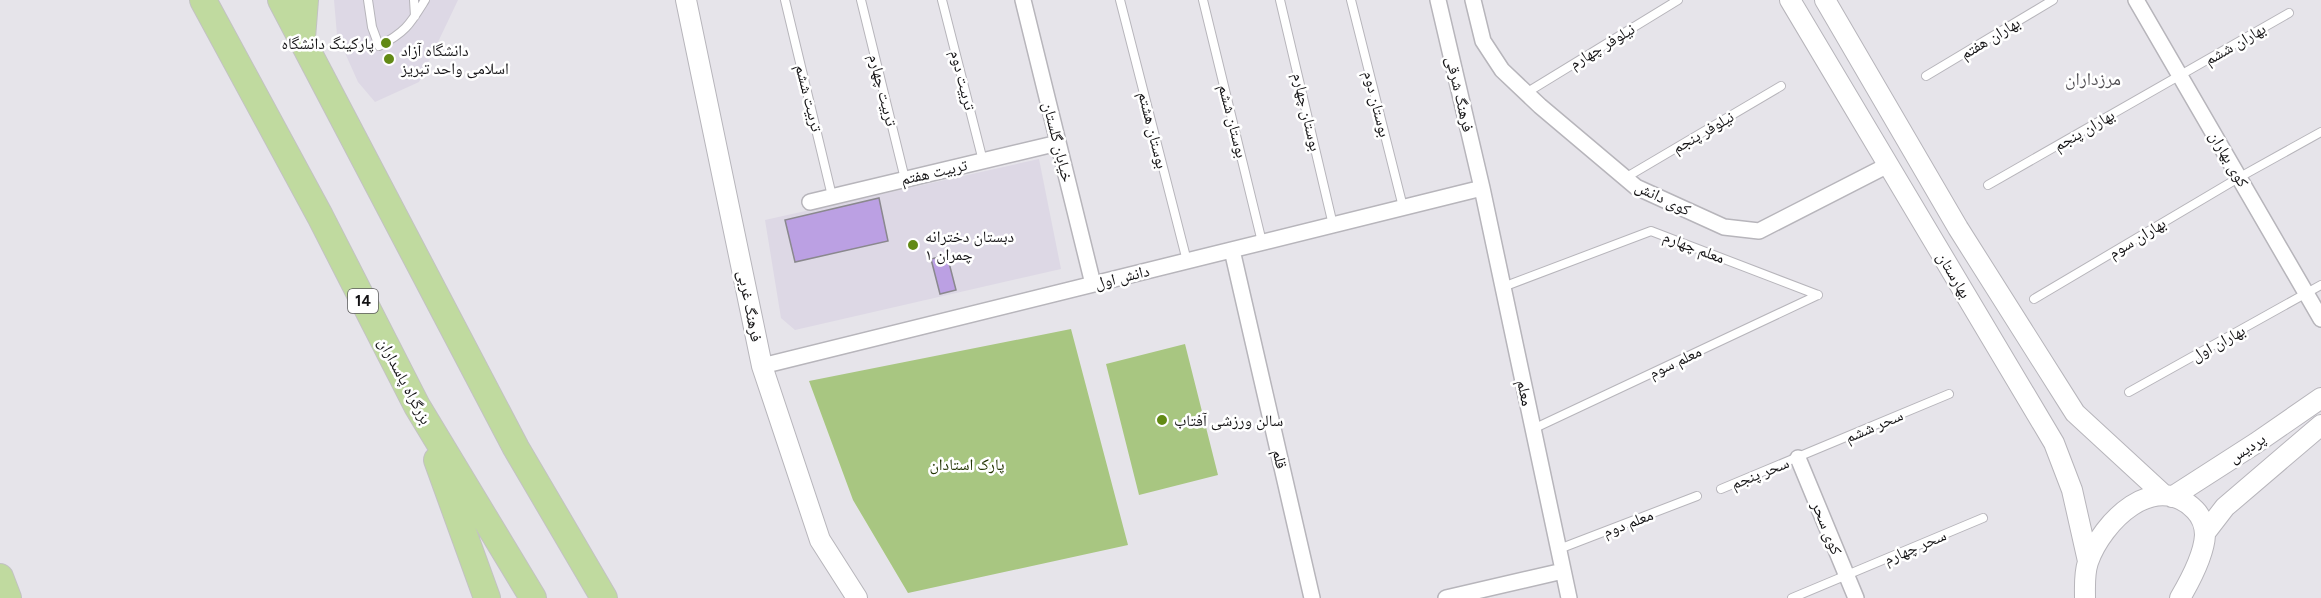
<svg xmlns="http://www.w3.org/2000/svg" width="2321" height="598" viewBox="0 0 2321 598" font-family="Figtree,'Noto Naskh Arabic',sans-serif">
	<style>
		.built { fill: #ddd8e5 }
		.green { fill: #a8c681 }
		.building { fill: #bba0e3; stroke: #8a888e; stroke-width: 1.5 }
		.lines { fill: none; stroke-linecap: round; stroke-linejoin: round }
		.service-casing { stroke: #b7b5bb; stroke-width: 10 }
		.minor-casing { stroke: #b7b5bb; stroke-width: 18 }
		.tertiary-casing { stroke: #b7b5bb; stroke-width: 22 }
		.trunk-casing { stroke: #c2c2c2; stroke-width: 28 }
		.service { stroke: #fff; stroke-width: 8 }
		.minor { stroke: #fff; stroke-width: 15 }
		.tertiary { stroke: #fff; stroke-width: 20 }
		.trunk { stroke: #c0da9f; stroke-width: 26 }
		.poi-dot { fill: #628a15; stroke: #fff; stroke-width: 2 }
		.labels { text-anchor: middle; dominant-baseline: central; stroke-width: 5; stroke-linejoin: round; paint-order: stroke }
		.shield { fill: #fff; stroke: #5a5a5b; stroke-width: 1.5 }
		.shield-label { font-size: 15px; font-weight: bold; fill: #141315 }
		.street-label { font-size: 16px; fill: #141315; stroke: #fff }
		.poi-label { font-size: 16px; fill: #141315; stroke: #fff; text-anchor: start }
		.park-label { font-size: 16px; fill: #213300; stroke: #fff }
		.neighbourhood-label { font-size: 18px; fill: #535156; stroke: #fff }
	</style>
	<rect width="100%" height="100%" fill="#e6e4ea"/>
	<path class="built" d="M334,0H458L419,82L375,102L358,82L337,35Z
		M1039,159L1061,269L795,330L781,318L765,220Z"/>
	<path class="green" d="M1071,329L1128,545L908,593L853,500L809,381Z
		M1185,344L1218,475L1139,495L1106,364Z"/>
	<path class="building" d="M879,198L888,241L795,262L785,220Z
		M947,255L956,290L940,294L931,259Z"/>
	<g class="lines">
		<defs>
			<path id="service" d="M368,0L372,27L379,46C406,32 410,24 425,0
				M414,0L415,16
				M785,0L832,196
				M861,0L905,179
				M942,0L983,161
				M1120,0L1187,261
				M1203,0L1262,242
				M1280,0L1333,225
				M1351,0L1403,207
				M1926,76L2053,0
				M1526,93L1678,0
				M1625,178L1781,86
				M1988,185L2289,13
				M1503,287L1651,231L1818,295
				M2034,299L2240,177L2321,132
				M2129,392L2321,285
				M1533,429L1818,295
				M1721,489L1949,394
				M1559,549L1697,496
				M1792,598L1983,518"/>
			<path id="minor" d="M1023,0L1093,284
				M1438,0L1482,188L1569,598
				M1473,0L1483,41L1502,70L1540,106L1636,187L1724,227L1759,231L1888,165
				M2136,0L2321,319
				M810,202L1058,143
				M1232,250L1312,598
				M762,366L1482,188
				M1798,458L1856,598
				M1446,598L1563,571"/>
			<path id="tertiary" d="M686,0L762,366L820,540L857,598
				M1790,0L2054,443L2072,490L2088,561
				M1825,0L1958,228L2075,413L2164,495
				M2172,497L2256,443L2321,398
				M2205,533L2225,507L2321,425
				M2085,598C2085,586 2084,574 2088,562C2102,522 2155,469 2195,510C2201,516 2205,526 2205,535C2204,555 2190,581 2180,598"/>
			<path id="trunk" d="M203,0L320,216L417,406L533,598
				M281,0L516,448L604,598
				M302,38L305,0
				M437,460L487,598
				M0,577L8,598"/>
		</defs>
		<use href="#service" class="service-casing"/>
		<use href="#minor" class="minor-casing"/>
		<use href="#tertiary" class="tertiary-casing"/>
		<use href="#trunk" class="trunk-casing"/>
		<use href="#service" class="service"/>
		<use href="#minor" class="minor"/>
		<use href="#tertiary" class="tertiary"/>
		<use href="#trunk" class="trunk"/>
	</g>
	<g class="poi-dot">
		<circle cx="386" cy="43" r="6"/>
		<circle cx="389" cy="59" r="6"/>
		<circle cx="913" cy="245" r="6"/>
		<circle cx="1162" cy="420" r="6"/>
	</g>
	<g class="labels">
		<rect class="shield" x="348" y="289" width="30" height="24" rx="4.5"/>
		<g class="shield-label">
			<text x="363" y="301">14</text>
		</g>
		<g class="street-label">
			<text transform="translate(1990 38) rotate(-31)">بهاران هفتم</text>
			<text transform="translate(2235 44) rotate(-30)">بهاران ششم</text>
			<text transform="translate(1602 46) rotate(-31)">نیلوفر چهارم</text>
			<text transform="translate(963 80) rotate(76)">تربیت دوم</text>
			<text transform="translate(883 90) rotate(76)">تربیت چهارم</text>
			<text transform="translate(1460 94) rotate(77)">فرهنگ شرقی</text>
			<text transform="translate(809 98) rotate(76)">تربیت ششم</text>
			<text transform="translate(1377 104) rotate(76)">بوستان دوم</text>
			<text transform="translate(1307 112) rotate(77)">بوستان چهارم</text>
			<text transform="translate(1233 121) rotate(76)">بوستان ششم</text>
			<text transform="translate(1153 130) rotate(76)">بوستان هشتم</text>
			<text transform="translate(2084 130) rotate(-30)">بهاران پنجم</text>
			<text transform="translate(1703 132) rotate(-30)">نیلوفر پنجم</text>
			<text transform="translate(1058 142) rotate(76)">خیابان گلستان</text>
			<text transform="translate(2229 159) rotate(60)">کوی بهاران</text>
			<text transform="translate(934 172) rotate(-13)">تربیت هفتم</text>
			<text transform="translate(1663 198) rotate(26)">کوی دانش</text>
			<text transform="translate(2137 238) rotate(-31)">بهاران سوم</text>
			<text transform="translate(1694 247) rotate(21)">معلم چهارم</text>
			<text transform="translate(1954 275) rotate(59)">بهارستان</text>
			<text transform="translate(1122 277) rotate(-14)">دانش اول</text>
			<text transform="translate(750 306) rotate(79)">فرهنگ غربی</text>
			<text transform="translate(2218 343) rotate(-29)">بهاران اول</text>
			<text transform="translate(1675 362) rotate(-25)">معلم سوم</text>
			<text transform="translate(405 381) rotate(62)">بزرگراه پاسداران</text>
			<text transform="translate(1525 393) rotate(78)">معلم</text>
			<text transform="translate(1874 426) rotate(-23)">سحر ششم</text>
			<text transform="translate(2247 448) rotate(-33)">پردیس</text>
			<text transform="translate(1280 459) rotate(77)">قلم</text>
			<text transform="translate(1760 473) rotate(-22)">سحر پنجم</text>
			<text transform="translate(1628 523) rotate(-21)">معلم دوم</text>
			<text transform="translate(1827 528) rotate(68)">کوی سحر</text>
			<text transform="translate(1915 547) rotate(-23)">سحر چهارم</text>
		</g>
		<g class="poi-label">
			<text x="374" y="43" text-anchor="end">پارکینگ دانشگاه</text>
			<text x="401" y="50">دانشگاه آزاد<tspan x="401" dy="18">اسلامی واحد تبریز</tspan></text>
			<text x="925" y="236">دبستان دخترانه<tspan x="925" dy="18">چمران ۱</tspan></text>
			<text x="1174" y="420">سالن ورزشی آفتاب</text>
		</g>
		<g class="park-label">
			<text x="967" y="464">پارک استادان</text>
		</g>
		<g class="neighbourhood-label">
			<text x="2093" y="79">مرزداران</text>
		</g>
	</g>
</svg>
